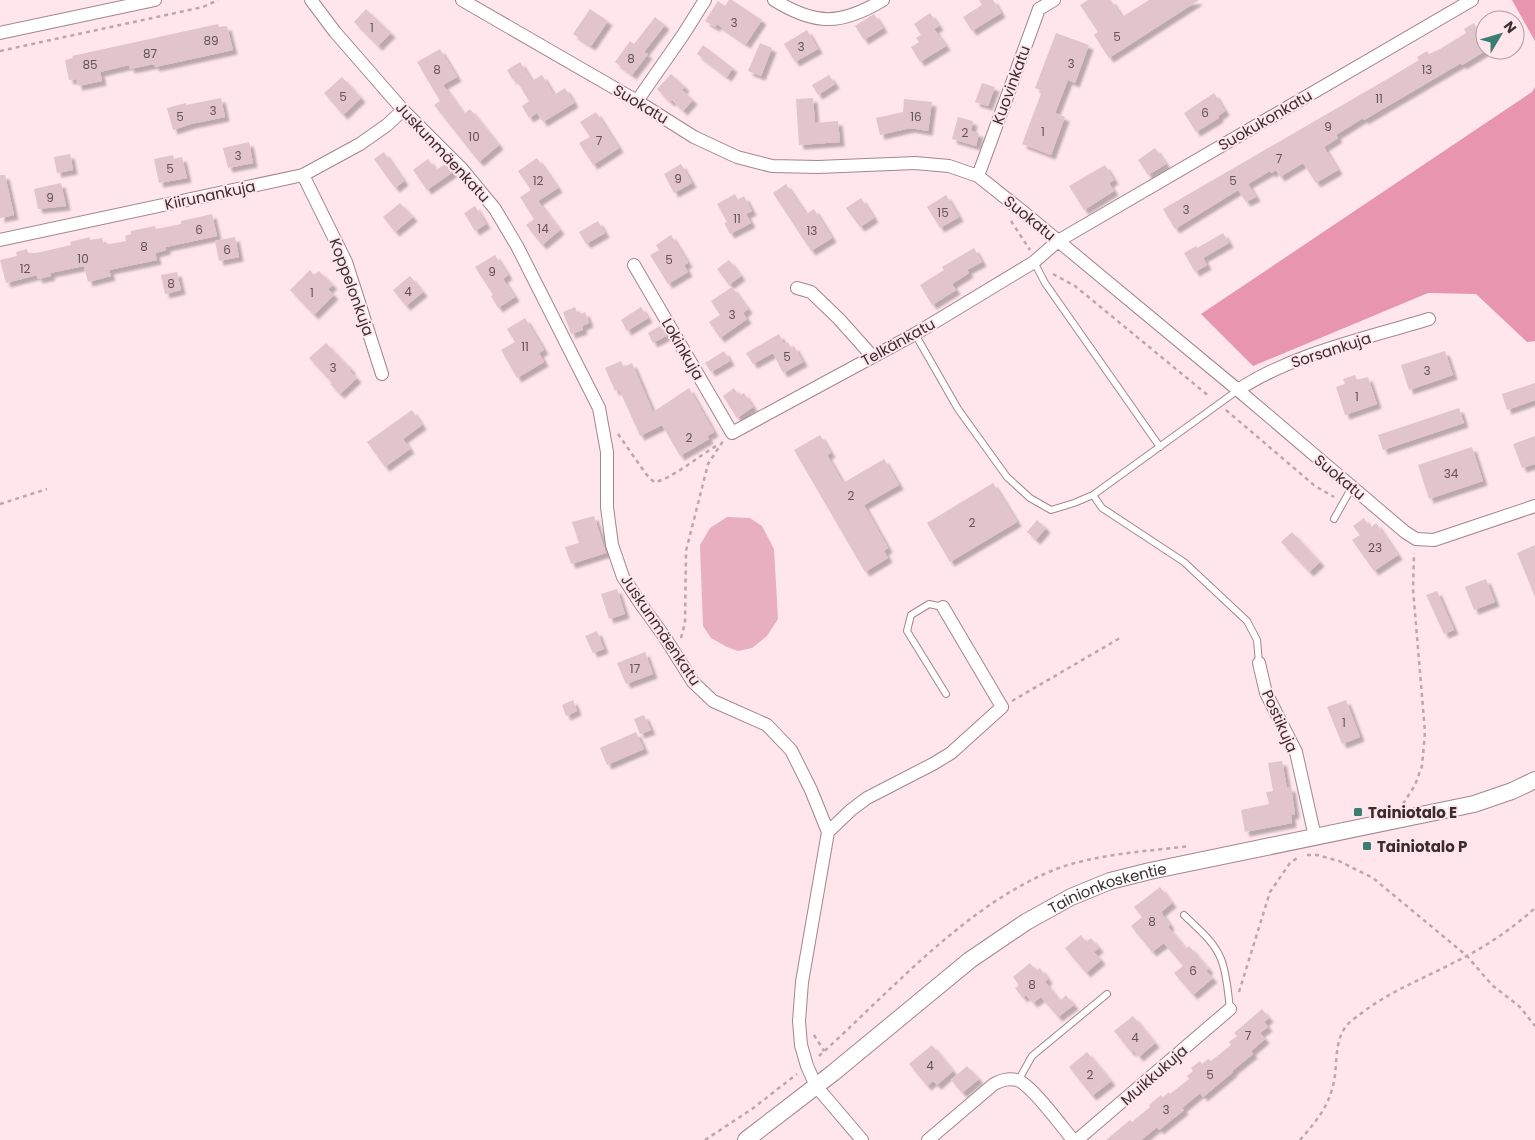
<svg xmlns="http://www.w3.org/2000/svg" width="1535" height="1140" viewBox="0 0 1535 1140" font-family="Poppins,sans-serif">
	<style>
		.green { fill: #e7afbf }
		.forest { fill: #e895af }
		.building { fill: #e2c4cc; filter: url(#shadow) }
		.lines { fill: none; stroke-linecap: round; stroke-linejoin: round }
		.service-casing { stroke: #a3868e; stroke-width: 8 }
		.minor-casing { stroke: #a3868e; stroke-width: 14 }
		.tertiary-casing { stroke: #a3868e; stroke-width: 18 }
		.path { stroke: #bca7ac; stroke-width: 2.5; stroke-dasharray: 4 4; stroke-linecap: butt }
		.service { stroke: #fff; stroke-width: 6 }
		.minor { stroke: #fff; stroke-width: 12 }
		.tertiary { stroke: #fff; stroke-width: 16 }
		.poi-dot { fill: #3a7e71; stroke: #ffe5ec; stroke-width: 2 }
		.labels { text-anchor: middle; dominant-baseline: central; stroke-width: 4; stroke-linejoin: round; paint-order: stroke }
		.number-label { font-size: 12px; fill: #635357 }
		.street-label { font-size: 15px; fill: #392d30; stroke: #ffe5ec }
		.poi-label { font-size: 15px; font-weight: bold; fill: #392d30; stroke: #ffe5ec; text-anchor: start }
	</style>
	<defs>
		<filter id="shadow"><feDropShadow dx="4.5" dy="4.5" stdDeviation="1" flood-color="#0004"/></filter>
	</defs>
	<rect width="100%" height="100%" fill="#ffe5ec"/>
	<path class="green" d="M727,517L750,518L762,526L774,549L778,619L767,636L752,648L738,651L727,647L711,638L703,626L700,545L710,528Z"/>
	<path class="forest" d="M1512,0H1535V41Z
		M1535,87V341L1527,342L1476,294L1428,293L1253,366L1201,314L1532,92Z"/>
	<path class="building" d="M729,0H732L762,20L746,44L717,24L715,27L705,21L718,1L725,6Z
		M979,0H993L1001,13L972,31L963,17L982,5Z
		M1088,0H1111L1122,17L1149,0H1199L1109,58L1094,35L1098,32L1080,5Z
		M366,9L391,33L378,46L354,22Z
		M590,9L608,21L591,46L573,34Z
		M930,13L939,26L934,29L946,46L920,62L911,47L919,42L916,38L921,35L914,24Z
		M874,14L883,28L864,40L855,26Z
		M655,17L665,25L644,52L648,54L632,75L615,62L630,41L634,44Z
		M1485,22V51L1462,65L1461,63L1364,120L1363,118L1336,135L1338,138L1324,147L1338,170L1316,183L1303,163L1280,177L1276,170L1271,173L1270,171L1248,184L1256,197L1246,202L1238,190L1175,229L1163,209L1389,78L1419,60L1417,57L1427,51L1429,54L1440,49L1466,33L1464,29L1474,23L1476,27Z
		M218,24L219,27L227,26L233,50L155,67L154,64L130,69L129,65L100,72L102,81L78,86L76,79L69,80L65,60L73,58L72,56Z
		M807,30L818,49L795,62L784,44Z
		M1056,33L1089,45L1075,83L1068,80L1055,113L1065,117L1051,155L1022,144L1042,91L1035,88Z
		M760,43L772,48L761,76L748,71Z
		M703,45L733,68L727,77L697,54Z
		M440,49L457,77L443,85L464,114L470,109L499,145L479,162L434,105L440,101L417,62Z
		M520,62L532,81L542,75L554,95L565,88L574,103L543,122L537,113L529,118L522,106L529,101L515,78L513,80L507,70Z
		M671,74L685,87L682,90L693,100L683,111L672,100L670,102L657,89Z
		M829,75L835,84L818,95L812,85Z
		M342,77L361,98L343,115L324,93Z
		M982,83L995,87L988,106L975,102Z
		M1214,93L1225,111L1218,116L1219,118L1196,132L1184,113Z
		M221,98L225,117L191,124L173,130L167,108L186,103V105Z
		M813,98L815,123L838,121L840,142L799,145L796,99Z
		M904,99L932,102L928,131L910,128L880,135L876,118L903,112Z
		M596,112L619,148L593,165L579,143L590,137L580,122Z
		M958,117L973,121L971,131L979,133L976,146L952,139Z
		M249,142L253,163L228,168L223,148Z
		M1155,148L1166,164L1148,175L1138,160Z
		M384,152L404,181L395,188L374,159Z
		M70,154L73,170L57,173L54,157Z
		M173,155L174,159L182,157L187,178L159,183L154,159Z
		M537,158L558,188L538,201L560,230L542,245L526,225L534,219L520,197L531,190L518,171Z
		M428,159L436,170L446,164L453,172L427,190L413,170Z
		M681,164L692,183L674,193L664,174Z
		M1105,165L1114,180L1109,183L1114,191L1084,210L1069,186Z
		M0,175H5L14,215L0,218Z
		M61,183L66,206L38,209L34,189Z
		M786,184L806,214L814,209L832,238L811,251L773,193Z
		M735,194L738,200L744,196L752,211L746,214L751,223L730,234L724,223L727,222L717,204Z
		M946,195L959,217L940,228L927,207Z
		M861,198L874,218L860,227L846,208Z
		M400,203L413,217L395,232L383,217Z
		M475,206L486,224L475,231L464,213Z
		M212,214L217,236L166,247V250L155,253L157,260L109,270L111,276L88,282L84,266L50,273L51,276L38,279L37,275L6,283L0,260L17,256L16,252L27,249L28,253H36L71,245L70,242L90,237V240L102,238L104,245L126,241L125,236L131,234V231L155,226L156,229L181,224V221Z
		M598,221L605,233L586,244L579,232Z
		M1223,233L1229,243L1203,258L1207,265L1195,272L1184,253L1196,246L1197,248Z
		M671,235L688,263L684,265L688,272L668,284L650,255L659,250L656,245Z
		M235,237L239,257L219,261L215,241Z
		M974,248L982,262L967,270L969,273L952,284L956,290L932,305L920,285L944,270L942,267Z
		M495,255L508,275L503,279L515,297L498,308L491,296L493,295L475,267Z
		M729,260L741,276L729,285L717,269Z
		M310,270L314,275L319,271L333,285L328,289L334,295L314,315L290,290Z
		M177,272L181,290L165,294L161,275Z
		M410,276L423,292L406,306L393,290Z
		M732,287L748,309L743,313L747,319L720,338L709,322L720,315L711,301Z
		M575,307L578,315L585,312L589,323L582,326L583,330L571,334L563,312Z
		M641,307L648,318L627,331L621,320Z
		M525,318L544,350L539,353L544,362L517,378L501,350L515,342L507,329Z
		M660,326L666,336L653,343L648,333Z
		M779,334L784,344L788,342L791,348L794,346L803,362L783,373L773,353L753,364L746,353Z
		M326,343L351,369L350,371L357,378L340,394L330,384L332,383L309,358Z
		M724,351L730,361L711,372L705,363Z
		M1445,351L1453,375L1409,390L1401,365Z
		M621,361L624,367L632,363L653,412L689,388L714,432L707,436L709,439L680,456L662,425L640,436L619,389L615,391L605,368Z
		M1355,375L1357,380L1368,377L1377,404L1345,415L1336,387L1345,384L1343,379Z
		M1535,383V400L1507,410L1502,394Z
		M734,388L739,396L744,393L753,407L737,418L723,396Z
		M1459,408L1464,423L1383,450L1378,435Z
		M412,410L422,425L403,439L410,449L385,467L367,442Z
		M820,435L831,453L827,455L843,483L884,459L899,485L864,505L888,548L884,551L888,558L865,572L794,450Z
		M1535,436V464L1522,468L1513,444Z
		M1472,447L1483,481L1429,499L1418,465Z
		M993,483L1017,522L950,562L927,523Z
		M594,516L606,553L571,564L565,547L579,543L572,522Z
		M1364,518L1370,528L1376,523L1398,555L1374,571L1352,540L1360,535L1353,526Z
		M1037,520L1046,528L1036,540L1027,532Z
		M1292,532L1320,562L1309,572L1281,542Z
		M1535,545V597L1517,553Z
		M1486,579L1495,602L1474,610L1465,587Z
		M617,589L625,614L609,619L601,594Z
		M1437,591L1454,630L1444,634L1426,595Z
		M597,631L604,649L593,653L585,636Z
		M645,652L653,674L626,684L617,663Z
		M573,700L577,711L566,716L562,705Z
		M1346,700L1360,737L1342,744L1327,707Z
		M644,715L651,730L640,734L634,719Z
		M636,732L644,749L607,765L600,748Z
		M1282,761L1287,788L1291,787L1295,814L1291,815L1292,823L1245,832L1241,810L1269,804L1266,792L1273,791L1268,763Z
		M1160,887L1172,903L1161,912L1170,925L1168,927L1186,949L1189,946L1209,969L1206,971L1213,978L1193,995L1174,973L1183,966L1164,943L1152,952L1131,926L1142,917L1134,907Z
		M1081,935L1086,942L1091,938L1099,948L1094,952L1101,960L1086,973L1065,948Z
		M1030,963L1036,971L1040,968L1048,979L1045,982L1060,1001L1066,995L1074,1005L1058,1017L1041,997L1033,1003L1026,995L1023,998L1015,988L1019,985L1013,977Z
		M1262,1009L1269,1018L1264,1022L1268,1027L1260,1033L1265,1039L1251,1051L1253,1054L1232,1071L1233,1072L1203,1097L1200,1093L1182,1108L1184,1110L1159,1130L1157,1127L1141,1140H1106L1130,1120L1132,1122L1150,1107L1149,1105L1161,1095L1163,1097L1169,1092L1170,1094L1189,1079L1187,1076L1193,1071L1191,1068L1200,1061L1202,1064L1208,1059L1211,1061L1231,1045L1229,1042L1237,1036L1234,1033Z
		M1133,1016L1155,1043L1139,1057L1133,1050L1131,1052L1114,1031Z
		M932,1045L953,1071L937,1085L933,1081L927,1086L909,1064Z
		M1087,1052L1111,1081L1092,1096L1069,1067Z
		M967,1066L979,1079L962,1093L951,1080Z"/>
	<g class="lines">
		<defs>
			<path id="service" d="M1034,262L1045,283L1160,447
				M915,334L958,409L1007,477L1030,498L1051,510L1074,503L1093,495L1238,390
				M1093,495L1102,508L1184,562L1247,621L1257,640L1259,663
				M1334,519L1352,487
				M943,607L929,604L911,615L907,631L946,694
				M1184,915C1197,928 1214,941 1221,959C1227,974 1228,993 1230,1009
				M1018,1081L1032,1056L1107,994"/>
			<path id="minor" d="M311,0L335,32L403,110L462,169L495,209L517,246L599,408L607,452V507L612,545L623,577L640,603L664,636L693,682L713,701L767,725L791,750L811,790L828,832L802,982L799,1021L801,1045L807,1066L816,1086L862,1140
				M462,0L637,101L694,137L737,157L772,166L818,167L915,163L949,166L978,176L1022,211L1238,390L1405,532L1416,539L1434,540L1535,506
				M774,0C816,26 841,25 883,0
				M0,33L155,0
				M637,101L683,35L705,0
				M303,175L346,262L382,374
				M978,176L1039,9L1054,0
				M0,240L303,175L360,144L387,125L403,110
				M634,265L732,433L915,334L1034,262L1058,241L1472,0
				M797,288L811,292L839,319L873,357
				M1238,390C1292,354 1367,338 1429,319
				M1259,663L1266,693L1296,752L1315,837
				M828,832L851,810L867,798L933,764L951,753L1002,707L943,607
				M928,1140L994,1084C1002,1080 1008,1078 1017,1080C1031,1084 1062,1127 1073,1140
				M1077,1140L1230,1009"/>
			<g id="tertiary">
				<path id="s1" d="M746,1140L833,1073L970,960L1026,922L1071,897L1110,881L1150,871L1474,804L1512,791L1535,780"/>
			</g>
		</defs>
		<use href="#service" class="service-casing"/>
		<use href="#minor" class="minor-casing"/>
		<use href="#tertiary" class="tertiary-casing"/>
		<path class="path" d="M0,51L203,7L218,0
			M1011,221L1030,250
			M1053,274L1075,286L1210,397
			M1226,410L1315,486L1334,497
			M618,434L646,474L654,482C671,480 701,454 718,445
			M0,504L47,489
			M681,638L685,623L686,551L708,464L723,441
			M1012,701L1120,638
			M1403,804L1415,785L1422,766L1425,732L1413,589L1414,553
			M1307,855H1317L1339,861L1373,878L1467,956L1492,985L1520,1007L1535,1026
			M1239,992L1270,892L1290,863L1300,856
			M814,1035L824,1051
			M819,1056C890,992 968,902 1059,868C1098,854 1149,851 1190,846
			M705,1140L752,1109L797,1074
			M1300,1140C1313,1125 1327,1109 1332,1089C1339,1069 1332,1041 1348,1024C1352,1020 1358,1016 1363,1012C1391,991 1422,979 1453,963C1482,949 1511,930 1535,908"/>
		<use href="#service" class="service"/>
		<use href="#minor" class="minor"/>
		<use href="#tertiary" class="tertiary"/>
	</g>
	<g class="poi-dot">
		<rect x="1353" y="807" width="10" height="10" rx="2.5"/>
		<rect x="1362" y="841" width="10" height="10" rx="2.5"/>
	</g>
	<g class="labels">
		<g class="number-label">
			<text x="734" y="22">3</text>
			<text x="372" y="27">1</text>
			<text x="1117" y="36">5</text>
			<text x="211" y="40">89</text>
			<text x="801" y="46">3</text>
			<text x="150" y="53">87</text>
			<text x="631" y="58">8</text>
			<text x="1071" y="63">3</text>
			<text x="90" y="64">85</text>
			<text x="437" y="69">8</text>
			<text x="1427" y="69">13</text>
			<text x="343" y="96">5</text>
			<text x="1379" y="98">11</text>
			<text x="213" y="110">3</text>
			<text x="1205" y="112">6</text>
			<text x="180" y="116">5</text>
			<text x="916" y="116">16</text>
			<text x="1328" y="126">9</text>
			<text x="1043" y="131">1</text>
			<text x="965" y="132">2</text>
			<text x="474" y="136">10</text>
			<text x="599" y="140">7</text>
			<text x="238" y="155">3</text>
			<text x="1279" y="158">7</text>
			<text x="170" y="168">5</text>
			<text x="678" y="178">9</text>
			<text x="538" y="180">12</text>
			<text x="1233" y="180">5</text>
			<text x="50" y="197">9</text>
			<text x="1186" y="209">3</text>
			<text x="943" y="212">15</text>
			<text x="737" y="218">11</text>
			<text x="543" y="228">14</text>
			<text x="199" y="229">6</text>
			<text x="812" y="230">13</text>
			<text x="144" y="246">8</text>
			<text x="227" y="249">6</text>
			<text x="83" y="258">10</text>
			<text x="669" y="259">5</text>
			<text x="25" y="268">12</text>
			<text x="492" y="271">9</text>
			<text x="171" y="283">8</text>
			<text x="408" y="291">4</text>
			<text x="312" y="292">1</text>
			<text x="732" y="314">3</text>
			<text x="525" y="346">11</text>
			<text x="787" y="356">5</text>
			<text x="333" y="367">3</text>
			<text x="1427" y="370">3</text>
			<text x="1357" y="396">1</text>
			<text x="689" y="437">2</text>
			<text x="1451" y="473">34</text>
			<text x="851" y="495">2</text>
			<text x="972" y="522">2</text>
			<text x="1375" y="547">23</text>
			<text x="635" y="668">17</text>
			<text x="1344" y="722">1</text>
			<text x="1152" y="921">8</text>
			<text x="1193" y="970">6</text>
			<text x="1032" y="984">8</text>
			<text x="1248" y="1035">7</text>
			<text x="1135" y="1037">4</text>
			<text x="930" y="1065">4</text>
			<text x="1090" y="1074">2</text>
			<text x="1210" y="1074">5</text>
			<text x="1166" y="1109">3</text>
		</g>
		<g class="street-label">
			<text transform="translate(1011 85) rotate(-70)">Kuovinkatu</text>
			<text transform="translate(641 104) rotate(31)">Suokatu</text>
			<text transform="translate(1265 120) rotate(-30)">Suokukonkatu</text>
			<text transform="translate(443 152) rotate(47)">Juskunmäenkatu</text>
			<text transform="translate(210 195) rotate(-12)">Kiirunankuja</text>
			<text transform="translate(1030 218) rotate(39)">Suokatu</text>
			<text transform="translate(352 287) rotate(70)">Koppelonkuja</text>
			<text transform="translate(898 342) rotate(-29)">Telkänkatu</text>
			<text transform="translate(683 349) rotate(60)">Lokinkuja</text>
			<text transform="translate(1331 350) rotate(-18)">Sorsankuja</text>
			<text transform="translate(1340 477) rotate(40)">Suokatu</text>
			<text transform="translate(661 630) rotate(56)">Juskunmäenkatu</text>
			<text transform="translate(1280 721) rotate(66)">Postikuja</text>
			<text stroke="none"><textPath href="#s1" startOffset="444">Tainionkoskentie</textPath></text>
			<text transform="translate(1154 1075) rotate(-41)">Muikkukuja</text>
		</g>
		<g class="poi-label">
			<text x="1368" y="812">Tainiotalo E</text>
			<text x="1377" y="846">Tainiotalo P</text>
		</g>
	</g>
	<g transform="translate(1500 35) rotate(52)"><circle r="24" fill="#ffe5ec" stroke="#b09ba1"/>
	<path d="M0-4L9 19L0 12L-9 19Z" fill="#3a7e71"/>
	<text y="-8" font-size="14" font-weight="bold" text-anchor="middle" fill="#392d30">N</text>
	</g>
</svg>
